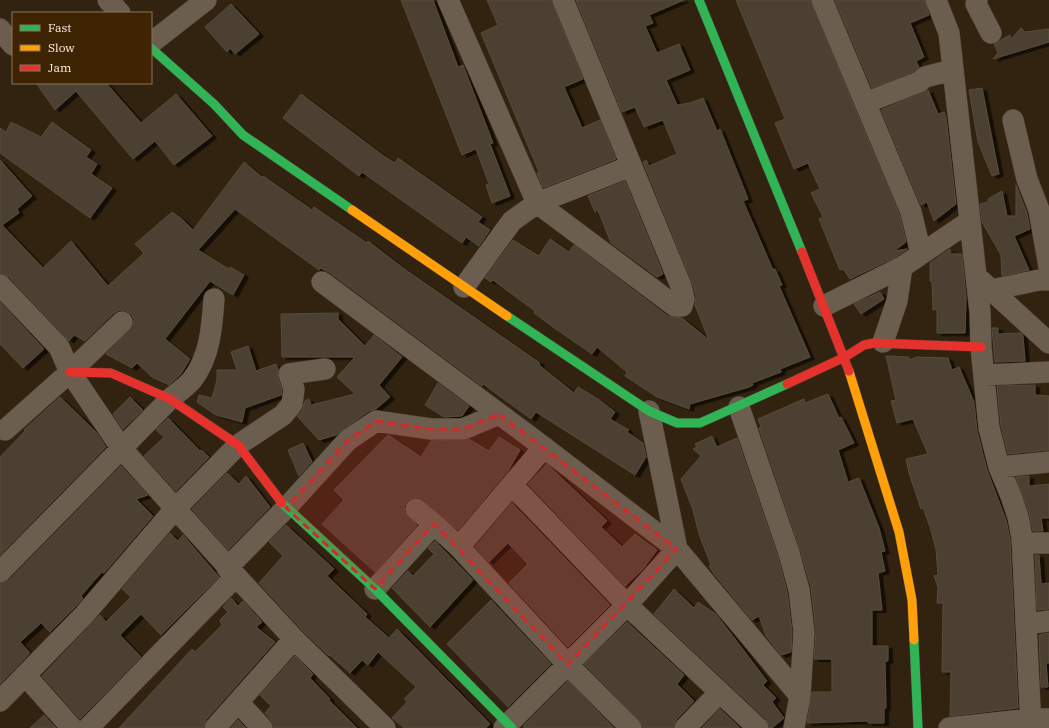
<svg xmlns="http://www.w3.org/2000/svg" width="1049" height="728" viewBox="0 0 1049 728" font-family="'IBM Plex Serif',serif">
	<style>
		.building { fill: #4c4131; stroke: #564b39; filter: url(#shadow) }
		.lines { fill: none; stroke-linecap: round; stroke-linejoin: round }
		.street-casing { stroke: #463b30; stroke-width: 22 }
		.fast-casing { stroke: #463b30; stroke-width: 10 }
		.slow-casing { stroke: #463b30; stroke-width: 10 }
		.jam-casing { stroke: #463b30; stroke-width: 10 }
		.street { stroke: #6b5e4f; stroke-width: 21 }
		.fast { stroke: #30b455; stroke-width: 9 }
		.slow { stroke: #ff9f0a; stroke-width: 9 }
		.jam { stroke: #e5322d; stroke-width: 9 }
		.marked { fill: #d62828; fill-opacity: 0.2; stroke: #d62828; stroke-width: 3; stroke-dasharray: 8 5; stroke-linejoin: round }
	</style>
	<defs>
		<filter id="shadow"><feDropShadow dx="4.5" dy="2.5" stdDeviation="0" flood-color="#0009"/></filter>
	</defs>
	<rect width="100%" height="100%" fill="#322311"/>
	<path class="building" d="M401,0H433L458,67L463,65L493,143L490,144L510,196L492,203L486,185L489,184L476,149L462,155Z
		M487,0H551L583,79L564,87L582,128L600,120L616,159L543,188L537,173L539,172L481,33L498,25Z
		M576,0H684L649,15L653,23L645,26L657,53L679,44L690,70L666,80L677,105L690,103L703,98L717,131L720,129L748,199L743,201L773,270L775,269L782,285L779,286L810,357L780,369L781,372L752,383L753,385L749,387L690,404L689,409L657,397L625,376L627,372L597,347L592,354L553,327L534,313L535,311L493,280L491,282L485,278L513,240L539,256L550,239L569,252L574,245L668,316L682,318L709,340L695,305L696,296L692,282L643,162L646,160L649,166L677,154L663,120L644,127L635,107L622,112Z
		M736,0H810L900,216L906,242L894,251L907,249L896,257L850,279L843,269L840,270L819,219L823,217L811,193L820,189L808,163L794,169L775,123L785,119Z
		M835,0H924L929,15L910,23L924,57L916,61L919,67L913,72L872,88Z
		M231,4L259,34L235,54L230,48L227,52L205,27Z
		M1021,28L1025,32L1049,29V42L993,59L998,53L994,44L1010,35L1011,39Z
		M36,83H106L141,123L176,94L212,136L174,165L155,141L133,159L76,91L55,110Z
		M982,88L999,174L992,176L978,142L969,90Z
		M928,90L938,114L944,112L946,117L956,204L934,221L927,202L921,205L881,110Z
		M301,94L385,157L395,163L398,158L482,217L478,222L490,230L479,246L466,237L462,243L362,172L359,176L283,118Z
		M11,122L41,137L52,122L91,150L86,157L97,164L91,174L112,188L90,218L0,153V128L6,132Z
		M0,160L32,196L17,209L19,213L2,225L43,268L71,241L108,286L144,253L135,244L172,212L182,219L193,230L244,162L262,177L263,176L312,210L314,207L367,243L368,241L403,268L540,363L539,365L574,393L578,387L598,399L615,412L610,419L629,430L627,432L643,443L646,457L635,475L536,412L531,419L483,384L482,386L329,272L320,268L319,270L235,209L198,250L229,269L230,267L244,275L233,295L210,281L165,339L190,359L181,374L171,383L169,385L152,377L137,363L132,368L106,354L133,326L134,319L131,314L126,311L120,310L114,313L85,341L74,335L69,341L9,277L0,273Z
		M625,181L663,274L657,277L611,243L598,210L595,212L588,196Z
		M1016,185L1027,213L1030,229L1014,236L1029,270L1002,276L1001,255L982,222L980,204L988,202V199L1002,191L1007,216H1016Z
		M950,249V254H962L966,297L965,333H937V309L933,310L932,281H930V263Z
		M880,292L884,299L861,314L854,304Z
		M0,302L44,349L23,368L0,344Z
		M338,313V319L365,346L374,335L402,357L379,385L390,397L376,409L369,411L336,435L319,440L297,416L302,411L305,401L309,399L311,405L355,394L337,377L355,357H282L281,314Z
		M992,328H998V334L1021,333L1023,336L1025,361L995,362Z
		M248,346L256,371L276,364L278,369V378L282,390L281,395L245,408L242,422L216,415L197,402L199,395L212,398L217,380V370H237L231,352Z
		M886,356L909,357V360L917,357L948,358L952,370L959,367L974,402L977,431L987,470L1006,520L1010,539L1018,708L950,716L951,672H942L943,603H937L938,587L934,576L938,575L936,549L930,527L923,508L921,509L909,473L906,459L928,454L913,419L897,423L891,401L896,400Z
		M438,383L469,406L462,416L444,417L425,405Z
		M1035,385V395L1049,396V450L1008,454L1001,426L997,386Z
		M828,394L839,418L841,417L854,443L838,450L848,482L859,478L879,528L885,551L881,552L885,571L878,573L882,610H872V646H888V661H885L886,708H884V723H868V721L807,723L812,692H832V662L831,659H814L816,631L811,587L800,549L759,428L761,427L758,419L804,399L805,403Z
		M60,397L96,432L106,447L0,555V457L25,431L24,430Z
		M130,397L143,410L123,429L113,414Z
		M168,418L200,451L201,450L209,457L176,491L144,456L164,437L156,430Z
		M388,435L421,457L431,441L469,439L489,451L499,437L520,450L508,471L458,530L423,500L418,497L412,498L407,501L404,507L405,513L417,525L375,572L322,524L344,500L334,490Z
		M712,436L717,447L737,438L778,557L787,592L792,632L791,652L781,655L766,636L759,616L752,620L714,574L709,566L711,565L699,534L693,510L681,479L701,456L693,449L697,447L695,444Z
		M303,443L312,462L299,476L288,450Z
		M547,464L607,521L601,527L622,547L635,534L657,550L643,569L625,586L528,484Z
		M121,466L148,495L136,499L153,516L104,573L102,572L93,582L81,596L83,598L75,607L50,632L41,623L20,642L30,653L0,684V584L9,580Z
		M227,473L239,484L246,476L270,507L228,550L192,509Z
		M1029,476V486L1049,484V518H1041L1043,531H1033L1029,513L1016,477Z
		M512,503L610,605L568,647L509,583L528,564L508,543L489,562L475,547Z
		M286,525L334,569L327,576L367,614L365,617L389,638L397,629L490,724L486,728H404L392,718L407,702L404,699L416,687L378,652L368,665L362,660L350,673L330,655L329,656L303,631L259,583L283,556L269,542Z
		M170,533L178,541L183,535L219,577L161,635L141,614L120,635L141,657L80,719L42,676L100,615L106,622L131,597L122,589Z
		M435,541L473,580L430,627L392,588L408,571L413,576L434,554L428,548Z
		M1035,555H1039L1041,584L1049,583V609L1037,610Z
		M674,589L694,608L698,602L716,614L767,681L763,685L776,698L772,702L784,718L772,728H770L766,719L654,614Z
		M231,598L238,606L243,601L262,622L256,627L275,642L206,720L203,728H119L192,649L195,652L222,625L220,620L228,612L223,607Z
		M491,600L551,664L508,707L447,644Z
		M627,622L684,675L677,684L694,701L676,720L673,728H643L639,720L584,664Z
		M1049,633V663H1046L1048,687H1041L1039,635Z
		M295,656L313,674L310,678L330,699L329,700L357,728H274L271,720L265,713L271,706L260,695Z
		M568,681L614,728H524V725Z
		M720,709L740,728H702Z
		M44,715L56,728H30Z
		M238,720L246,728H231Z"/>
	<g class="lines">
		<defs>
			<path id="street" d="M108,0L120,13
				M448,0L537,203L512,221L464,287
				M822,0L911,212L921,254
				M977,0L976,4L991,33
				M0,29L13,45
				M151,43L206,0
				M865,103L919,82L925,77L952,70
				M1013,120L1027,179L1039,210L1049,267
				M537,203L675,306H682L684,299L681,286L563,0
				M537,203L631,166
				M970,221L980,312L981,347L989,428L999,467L1011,496L1018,517L1022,538L1031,728
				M977,277L1049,343
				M322,282L533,439L677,549L800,696
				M0,285L59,347L70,372L122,449L236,576
				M991,290L1039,280H1049
				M824,306L902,267L970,221L949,33L936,0
				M883,342L897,301L902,267
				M984,375L1049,372
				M739,407L789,553L799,590L804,632L800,696L794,728
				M5,430L70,372L122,322
				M999,467L1049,462
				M512,485L627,605L758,728
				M416,509L434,524
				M1022,543H1049
				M459,547L544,447
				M227,568L286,508L348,440L376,421L431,429H463L499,414
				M0,572L170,399C177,393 186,387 192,380C210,357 212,327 214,299
				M375,589L434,524L459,547L568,665L631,728
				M1027,624L1049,621
				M25,675L72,728
				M0,701L84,615L175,509L238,445L283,415L292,404L294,389L289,374L325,369
				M239,703L262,728
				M88,728L236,576L294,639L385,728
				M215,728L294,639
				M504,728L627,605L677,549L649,411
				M685,728L720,692
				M949,728L1031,719H1049"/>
			<path id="fast" d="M699,0L802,252
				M151,48L214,104L243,135L352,210
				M507,316L649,411L677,423H700L787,384
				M282,503L375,589L512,728
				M914,640L918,728"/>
			<path id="slow" d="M352,210L507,316
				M849,371L899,532L912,600L914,640"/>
			<path id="jam" d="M802,252L849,371
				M70,372L111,373L170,399L238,445L282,503
				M787,384L845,357L864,345L874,343L981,347"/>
		</defs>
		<use href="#street" class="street-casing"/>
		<use href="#fast" class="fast-casing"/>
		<use href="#slow" class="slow-casing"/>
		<use href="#jam" class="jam-casing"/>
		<use href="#street" class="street"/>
		<use href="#fast" class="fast"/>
		<use href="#slow" class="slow"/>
		<use href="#jam" class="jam"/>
	</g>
	<path class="marked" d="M499,414L677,549L568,665L434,524L375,589L286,508L348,440L376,421L431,429H463Z"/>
	<rect x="12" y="12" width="140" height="72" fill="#3f2404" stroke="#8b755d"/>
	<rect x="20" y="25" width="20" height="6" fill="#30b455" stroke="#8b755d"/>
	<text x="48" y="32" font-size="12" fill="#fcefe2">Fast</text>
	<rect x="20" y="45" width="20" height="6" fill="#ff9f0a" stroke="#8b755d"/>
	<text x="48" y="52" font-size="12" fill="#fcefe2">Slow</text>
	<rect x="20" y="65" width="20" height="6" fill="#e5322d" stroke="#8b755d"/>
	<text x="48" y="72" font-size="12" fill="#fcefe2">Jam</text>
</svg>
